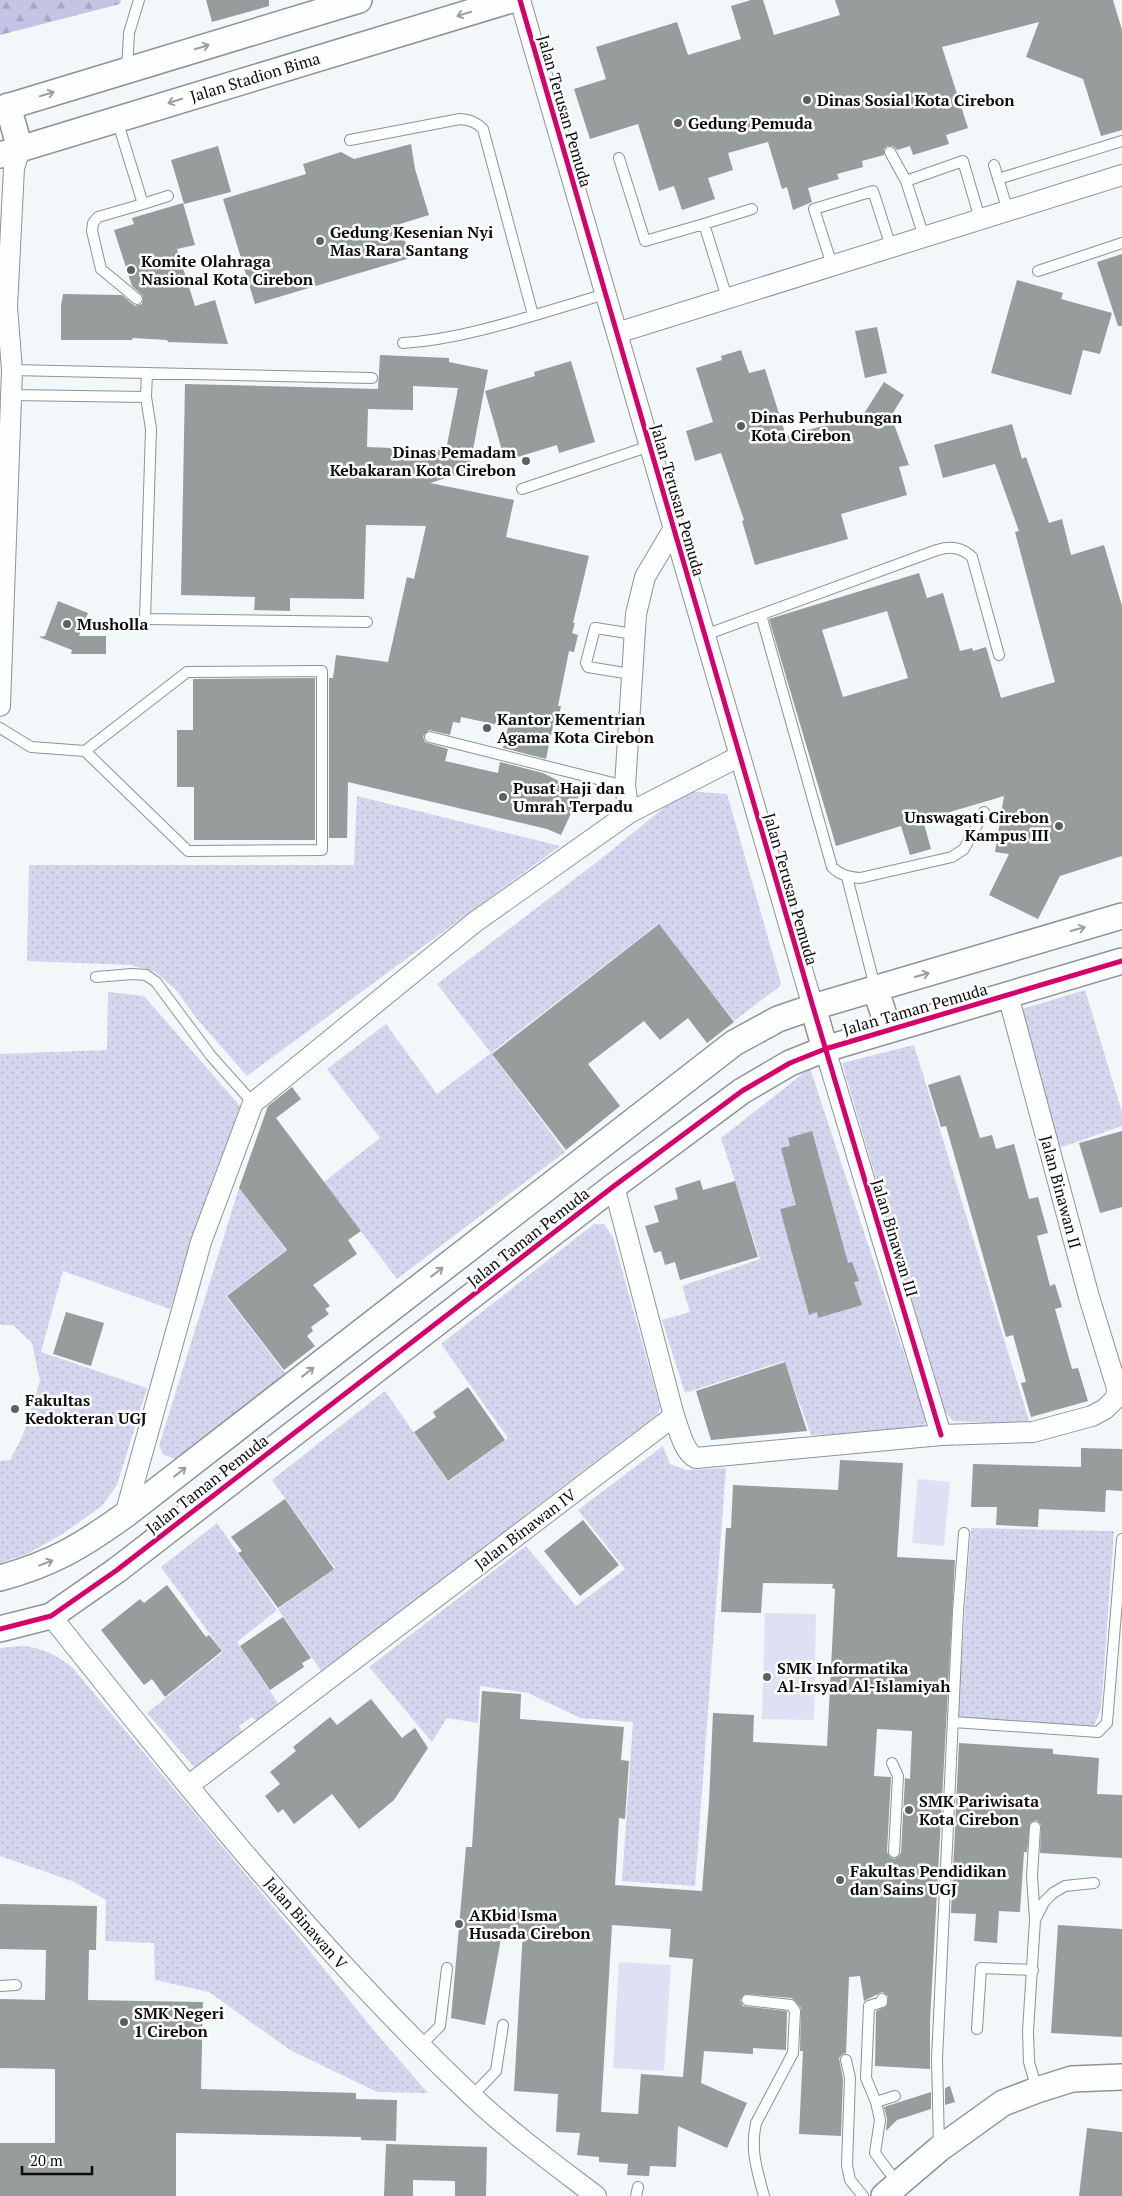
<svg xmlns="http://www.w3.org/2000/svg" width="1122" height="2196" viewBox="0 0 1122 2196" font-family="'PT Serif',serif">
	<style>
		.green { fill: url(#green-dots) }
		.forest { fill: url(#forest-firs) }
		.pitch { fill: #dde1f3 }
		.building { fill: #979c9d; fill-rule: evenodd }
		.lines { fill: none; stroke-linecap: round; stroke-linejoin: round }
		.service-casing { stroke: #909294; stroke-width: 12 }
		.minor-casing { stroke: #909294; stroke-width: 22 }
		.tertiary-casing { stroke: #909294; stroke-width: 28 }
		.service { stroke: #fdfefe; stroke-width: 10 }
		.minor { stroke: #fdfefe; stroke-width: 20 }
		.tertiary { stroke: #fdfefe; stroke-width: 25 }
		.cycleway-casing { stroke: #fff; stroke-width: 8 }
		.cycleway { stroke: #d6006c; stroke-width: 5 }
		.oneway { stroke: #9d9e9e }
		.poi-dot { fill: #5d5f60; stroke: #fff; stroke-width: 2 }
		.labels { text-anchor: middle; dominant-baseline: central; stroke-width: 5; stroke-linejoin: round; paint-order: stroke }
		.street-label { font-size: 16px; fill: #0d0d0d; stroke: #fff }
		.poi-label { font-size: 16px; font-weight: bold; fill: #0d0d0d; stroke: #fff; text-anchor: start }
	</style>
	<defs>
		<pattern id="green-dots" width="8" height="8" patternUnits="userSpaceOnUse" patternTransform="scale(1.25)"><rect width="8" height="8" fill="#d4d6ee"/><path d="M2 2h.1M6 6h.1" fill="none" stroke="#b5b6cb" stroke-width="1.8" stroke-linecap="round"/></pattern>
		<pattern id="forest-firs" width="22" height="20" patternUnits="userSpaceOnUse" patternTransform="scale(1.25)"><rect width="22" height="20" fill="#c5c4e5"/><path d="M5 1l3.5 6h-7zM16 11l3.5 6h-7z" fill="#a8a7c3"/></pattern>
	</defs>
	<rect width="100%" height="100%" fill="#f2f7fa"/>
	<path class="green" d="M684,791L727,794L781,983L779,987L734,1021L658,924L491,1053L565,1152L397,1279L324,1182L380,1138L327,1069L386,1024L437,1094L491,1053L437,984L606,855Z
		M357,796L560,846L247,1076L197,1019L176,990L155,972L131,965L27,961L29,865H354Z
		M1085,990L1122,1112V1126L1059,1148L1019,1010Z
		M108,992L144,996L240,1106L170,1309L63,1271L41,1352L147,1388L117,1485L102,1506L61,1535L27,1554L0,1563V1461L10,1460L23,1435L40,1381L32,1343L13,1325H0V1054L107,1050Z
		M914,1045L1029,1421L992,1423L953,1421L945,1412L842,1063Z
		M810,1068L919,1399C923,1410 929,1422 921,1431L811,1435L784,1361L685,1393L662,1320L690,1312L682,1286L760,1259L721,1138Z
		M239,1188L286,1250L226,1296L288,1377L176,1459L164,1455L159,1446Z
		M594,1224H604L613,1237L660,1407L658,1414L525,1515L518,1524L504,1536L321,1671L278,1609L335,1568L272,1480L385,1391L448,1482L508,1438L441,1344Z
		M663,1446L670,1464L686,1470L726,1468L695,1886L622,1881L633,1722L580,1718L528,1693L480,1686L478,1723L447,1718L432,1742L369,1667L526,1546L576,1606L625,1569L578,1510Z
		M217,1523L277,1610L237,1642L278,1703L257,1721L252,1717L239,1726L243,1733L195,1768L147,1713L223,1652L161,1567Z
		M971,1528L1114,1531L1101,1709L1094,1726L1089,1727L957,1718Z
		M23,1646C43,1648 56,1655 72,1667L295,1933L375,2032L428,2093L377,2092L290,2050L209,1992L155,1980L154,1943L105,1941L106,1900L72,1881L0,1856V1648Z"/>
	<path class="forest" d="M0,0H121L120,4L0,35Z"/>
	<path class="pitch" d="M918,1479L950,1482L944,1546L912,1543Z
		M765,1613L816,1614L814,1720L762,1719Z
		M619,1962L671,1965L664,2071L613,2068Z"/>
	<path class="building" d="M206,0H269V6L212,22Z
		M751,0H763L774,35L840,15L835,0H1113L1122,30V130L1101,136L1083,79L1026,57L1039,22L942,47L968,128L946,135L949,144L913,155L910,146L897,150L893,146H887L884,149V155L862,161L863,167L837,174L839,179L808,188L812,202L793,210L787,187L782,189L768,142L728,153L733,170L708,178L715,199L682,210L674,186L659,191L638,124L590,139L574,89L606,79L596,47L677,22L688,55L741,39L731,6Z
		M411,144L415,169L429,215L400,224L410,258L255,304L223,199L306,174L303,164L341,152L354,159Z
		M218,146L231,192L184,204L171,160Z
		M183,203L195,245L177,249L195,306L215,300L228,344L168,342L167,340L133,338L132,340H61V306L63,294L122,295L135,306L142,304L143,296L132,286L114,230L134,224L132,218Z
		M1122,254V326H1118L1097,262Z
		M1017,280L1063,293L1061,299L1112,313L1100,354L1083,350L1071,395L991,373Z
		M877,327L887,373L865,378L855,331Z
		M741,350L749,373L765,369L786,436L863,415L884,382L904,395L891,416L909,465L899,467L907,495L841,514L848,539L755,565L742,521L744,520L721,453L695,461L686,431L713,422L696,368L722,360L721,356Z
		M380,355L449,358V362L488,370L469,471L430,483L514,500L506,537L589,556L573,623H575L572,633L578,635L574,652L569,651L558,706H561L557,726H553L546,759L503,748L508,727L461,717L460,723L453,722L450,735L429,730L423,736L425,742L428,743L448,749L445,761L498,773L500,762L543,773L581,792L561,835L547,829L348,782L347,838H329V678H333L336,655L388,662L407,577L414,579L426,526L366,525L364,599L290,598V611L254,610L255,597L181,595L185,384L378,389ZM413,386L458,388L446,450L367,447L368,409L413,410Z
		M571,361L595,442L559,453L557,445L505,461L485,391L535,376L534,372Z
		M1012,424L1022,459L1026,457L1049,523L1062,519L1071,555L1104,545L1122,606V856L1060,876L1038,919L989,895L1009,854L995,852L1004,796L923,820L931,849L910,855L901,826L836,846L769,619L919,573L927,598L943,593L960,651L972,648L973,651L986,647L1001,698L1055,682L1015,532L1019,531L995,464L943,478L934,445ZM887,611L908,678L843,697L822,630Z
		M58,601L88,613L79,636H106V654H71L72,650L39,637L45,636Z
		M315,678V840H194V787H177V730H193V679Z
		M659,924L734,1022L707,1043L688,1018L660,1040L644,1021L588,1064L620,1106L566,1150L492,1054Z
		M960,1075L980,1138L992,1135L996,1149L1014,1144L1029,1199L1038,1197L1048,1233L1037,1236L1050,1286L1055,1284L1062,1307L1055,1309L1072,1369L1078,1368L1088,1401L1031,1417L1021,1383L1026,1382L1013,1335L1006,1337L946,1126L941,1127L928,1085Z
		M292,1087L301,1099L276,1118L361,1231L348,1240L357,1254L313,1285L330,1306L325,1309L329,1314L311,1327L313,1331L307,1336L315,1346L284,1370L227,1296L287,1250L239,1188L268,1106Z
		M812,1131L848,1263L852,1262L859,1281L854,1282L862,1305L818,1318L817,1312L809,1315L780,1209L796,1205L781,1148L790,1146L788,1138Z
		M1122,1131V1207L1100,1213L1079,1143Z
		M700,1180L703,1190L735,1181L758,1257L680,1280L675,1262L665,1265L661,1251L654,1253L645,1226L659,1222L654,1206L678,1199L675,1188Z
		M66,1312L104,1323L91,1366L53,1354Z
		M785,1362L807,1431L711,1440L696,1391Z
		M468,1387L505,1440L448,1481L414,1432L436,1417L433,1412Z
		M1081,1448L1122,1449V1491L1106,1490L1105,1512L1039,1509L1038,1527L996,1525L997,1507H971L973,1464L1081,1467Z
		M840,1460L903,1463L897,1557L955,1560L930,2021V2069L875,2066L876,2011L887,2006L888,1996L882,1992L864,2001L860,1976L849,1977L846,2053L842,2055L839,2058L843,2079L841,2136L799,2134L803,2051H800L801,2008L792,1998L745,1994L740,2000L743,2006L787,2011L786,2050L753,2048V2054L704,2051L701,2083L747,2103L727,2148L678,2126L676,2167L650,2166L649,2176L627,2175L628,2164L599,2162V2157L577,2155L580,2133L556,2132L558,2094L514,2091L523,1930L503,1928L485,2025L451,2018L466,1847H472L482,1691L521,1694L520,1719L624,1727L621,1760L629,1761L625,1819L619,1818L615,1885L702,1891L709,1802L713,1713L754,1715L753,1742L827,1746L835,1589L832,1588L833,1584L763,1583L761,1613L721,1612L726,1528H731L733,1485L838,1490ZM877,1729L912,1731L910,1779L905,1778L901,1852L899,1856L894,1859L890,1857L887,1852L891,1777L874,1776ZM612,1925L671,1929L669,1957L693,1959L683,2077L641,2074L638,2114L601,2112Z
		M285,1499L334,1569L278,1608L238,1553L242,1551L231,1537Z
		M583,1520L619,1565L580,1596L544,1551Z
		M167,1585L206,1637L209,1635L222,1651L165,1697L152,1679L144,1685L101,1630L140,1599L144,1603Z
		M283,1617L311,1658L302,1663L304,1667L270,1690L240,1646Z
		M371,1699L402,1738L415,1728L428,1748L394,1800L359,1829L332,1794L294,1824L283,1809L278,1813L265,1796L280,1784L270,1772L296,1751L293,1747L330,1717L337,1725Z
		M959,1743L1053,1749V1754L1099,1758L1097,1794L1122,1795V1858L1040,1853L1041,1824L1036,1820L1030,1823L1027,1852H1024L1020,1912L999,1911L997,1943L974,1941L976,1914L951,1913Z
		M0,1904L97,1906L96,1950H89L88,2000L203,2002L201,2089L356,2093V2099L397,2100L396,2141L361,2140V2137L176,2133V2196H0V2143H55V2069L0,2068V1999L45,2000L46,1950L0,1949Z
		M1058,1925L1122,1929V2037L1051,2033Z
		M950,2086L955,2102L945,2105V2088Z
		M931,2092V2109L897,2120L886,2131L887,2119L884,2107Z
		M1087,2128L1122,2132V2196H1079Z
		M386,2144L487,2147L486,2196H455V2181L413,2180V2196H384Z"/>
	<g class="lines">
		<defs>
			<path id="service" d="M127,69L129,33L139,0
				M117,120L143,204L98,217L93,223L92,231L101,269L137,299
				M350,140L460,119C470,120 476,122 483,129L533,315
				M890,152L906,181L924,237
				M619,158L645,241L704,224
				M994,165L1008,211
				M998,179L1122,141
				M906,181L963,161L980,219
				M143,204L168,196
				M832,265L814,209L873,191L891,247
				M1038,271L1122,243
				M727,298L704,224L752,209
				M403,343C469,339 542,312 606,294
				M12,370L372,378
				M147,373L146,397L151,429L145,619L367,622
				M12,395L146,397
				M522,489L650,446
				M761,615L832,867C840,875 848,877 860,878L952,857L964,849L984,812
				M705,635L937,550C951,546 961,547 972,557L999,655
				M631,674L588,667L586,663L595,628L634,634
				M0,728L31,747L85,751L188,851L322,850V671L187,672L85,751
				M430,737L625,786
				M847,877L875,987
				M96,977L132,974L146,975L156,982L211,1056L253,1103
				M953,1722L1098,1732L1107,1723L1122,1539
				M892,1763L898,1776L894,1852
				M1035,1827L1032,1876L1035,1920
				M0,1986L16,1985
				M747,2000L791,2005L795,2011L793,2053L756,2123C750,2150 757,2170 764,2196
				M977,2029L981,1968L1033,1970
				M421,2045L440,2026L447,1968
				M846,2060L850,2078L847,2165L850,2180L863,2196
				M1037,2090L1029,2062L1028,2031L1035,1920L1044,1902L1053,1893L1065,1886L1094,1883
				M472,2096L496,2071L503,2025
				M895,2096L876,2102L880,2120L875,2153L898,2184
				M876,2102L866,2078L869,2006L882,2002V1999
				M939,2146L937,2059L958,1612L964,1533
				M636,2196L638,2187"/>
			<path id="minor" d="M520,0L813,1007
				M617,333L1122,175
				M0,706L12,370L7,307L14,168L20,149
				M629,813L625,786L636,614L645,577L674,528
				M825,1049L941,1435
				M674,1416C679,1428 683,1452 696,1458L941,1435L1033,1432L1092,1416L1105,1409L1116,1398L1117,1388L1089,1297L1008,995
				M125,1515L201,1242L253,1103L475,922L629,813L740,756
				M51,1616C183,1782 317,1949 471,2095C510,2132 554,2164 596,2196
				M188,1786L674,1416L614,1186"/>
			<path id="tertiary" d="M8,106L20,149
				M0,109L359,0
				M0,155L511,0
				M875,988L889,1030
				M813,1007L825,1049
				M0,1578C52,1564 82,1546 125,1515L734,1043L778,1019L813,1007L1122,916
				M0,1629L51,1616L117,1570L614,1186L742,1091L790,1063L825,1049L1122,961
				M884,2196L939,2149L1003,2103L1037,2090L1072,2079L1122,2077"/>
		</defs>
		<use href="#service" class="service-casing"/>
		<use href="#minor" class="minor-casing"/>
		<use href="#tertiary" class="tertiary-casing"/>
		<use href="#service" class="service"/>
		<use href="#minor" class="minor"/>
		<use href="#tertiary" class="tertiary"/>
		<defs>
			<path id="cycleway" d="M520,0L813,1007L941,1435
				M0,1629L51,1616L117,1570L614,1186L742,1091L790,1063L825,1049L1122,961"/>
		</defs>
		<use href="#cycleway" class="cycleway-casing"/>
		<use href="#cycleway" class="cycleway"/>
	</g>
	<defs><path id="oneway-shaft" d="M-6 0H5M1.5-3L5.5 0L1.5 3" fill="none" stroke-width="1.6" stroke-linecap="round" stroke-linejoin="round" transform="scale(1.25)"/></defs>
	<g class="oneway">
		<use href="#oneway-shaft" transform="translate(464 14) rotate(163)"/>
		<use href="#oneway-shaft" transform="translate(202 47) rotate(-17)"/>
		<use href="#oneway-shaft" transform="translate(47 94) rotate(-17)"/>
		<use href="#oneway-shaft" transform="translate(175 101) rotate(163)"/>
		<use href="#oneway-shaft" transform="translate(1078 929) rotate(-16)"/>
		<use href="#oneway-shaft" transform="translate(922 975) rotate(-16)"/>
		<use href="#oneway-shaft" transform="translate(437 1272) rotate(-38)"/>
		<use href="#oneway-shaft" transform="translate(308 1372) rotate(-38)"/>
		<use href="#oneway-shaft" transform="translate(180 1472) rotate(-38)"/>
		<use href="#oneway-shaft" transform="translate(46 1563) rotate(-21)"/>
	</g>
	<g class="poi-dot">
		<circle cx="807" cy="100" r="5"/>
		<circle cx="678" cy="123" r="5"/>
		<circle cx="320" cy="241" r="5"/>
		<circle cx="131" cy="270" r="5"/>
		<circle cx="741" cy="426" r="5"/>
		<circle cx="526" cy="461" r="5"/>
		<circle cx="67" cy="624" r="5"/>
		<circle cx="487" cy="728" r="5"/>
		<circle cx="503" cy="797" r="5"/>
		<circle cx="1059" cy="826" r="5"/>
		<circle cx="15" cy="1409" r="5"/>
		<circle cx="767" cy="1677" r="5"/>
		<circle cx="909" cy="1810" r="5"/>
		<circle cx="840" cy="1880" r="5"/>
		<circle cx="459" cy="1924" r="5"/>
		<circle cx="124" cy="2022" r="5"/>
	</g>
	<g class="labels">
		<g class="street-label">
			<text transform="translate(255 77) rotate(-17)">Jalan Stadion Bima</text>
			<text transform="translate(565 111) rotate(74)">Jalan Terusan Pemuda</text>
			<text transform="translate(678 500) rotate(74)">Jalan Terusan Pemuda</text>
			<text transform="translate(791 889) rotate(74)">Jalan Terusan Pemuda</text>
			<text transform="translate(915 1009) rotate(-16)">Jalan Taman Pemuda</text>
			<text transform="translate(1061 1192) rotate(75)">Jalan Binawan II</text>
			<text transform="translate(528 1237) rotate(-38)">Jalan Taman Pemuda</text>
			<text transform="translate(895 1238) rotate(73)">Jalan Binawan III</text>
			<text transform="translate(207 1484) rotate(-38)">Jalan Taman Pemuda</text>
			<text transform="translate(525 1529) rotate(-37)">Jalan Binawan IV</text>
			<text transform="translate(306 1923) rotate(49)">Jalan Binawan V</text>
		</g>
		<g class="poi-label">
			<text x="817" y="100">Dinas Sosial Kota Cirebon</text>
			<text x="688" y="123">Gedung Pemuda</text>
			<text x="330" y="232">Gedung Kesenian Nyi<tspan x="330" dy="18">Mas Rara Santang</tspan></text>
			<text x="141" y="261">Komite Olahraga<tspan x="141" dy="18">Nasional Kota Cirebon</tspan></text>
			<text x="751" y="417">Dinas Perhubungan<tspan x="751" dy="18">Kota Cirebon</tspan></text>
			<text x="516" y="452" text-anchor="end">Dinas Pemadam<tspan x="516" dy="18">Kebakaran Kota Cirebon</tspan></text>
			<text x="77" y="624">Musholla</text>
			<text x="497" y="719">Kantor Kementrian<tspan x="497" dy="18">Agama Kota Cirebon</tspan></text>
			<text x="513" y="788">Pusat Haji dan<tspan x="513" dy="18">Umrah Terpadu</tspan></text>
			<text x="1049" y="817" text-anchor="end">Unswagati Cirebon<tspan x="1049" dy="18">Kampus III</tspan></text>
			<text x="25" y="1400">Fakultas<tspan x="25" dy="18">Kedokteran UGJ</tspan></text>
			<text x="777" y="1668">SMK Informatika<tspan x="777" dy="18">Al-Irsyad Al-Islamiyah</tspan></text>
			<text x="919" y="1801">SMK Pariwisata<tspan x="919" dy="18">Kota Cirebon</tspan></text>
			<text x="850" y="1871">Fakultas Pendidikan<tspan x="850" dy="18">dan Sains UGJ</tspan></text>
			<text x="469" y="1915">AKbid Isma<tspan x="469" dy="18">Husada Cirebon</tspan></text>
			<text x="134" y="2013">SMK Negeri<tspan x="134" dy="18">1 Cirebon</tspan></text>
		</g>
	</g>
	<path d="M22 2166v8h70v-8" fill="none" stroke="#0d0d0d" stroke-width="2.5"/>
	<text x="30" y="2166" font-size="15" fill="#0d0d0d" stroke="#ffffff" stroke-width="4" paint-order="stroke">20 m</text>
</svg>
